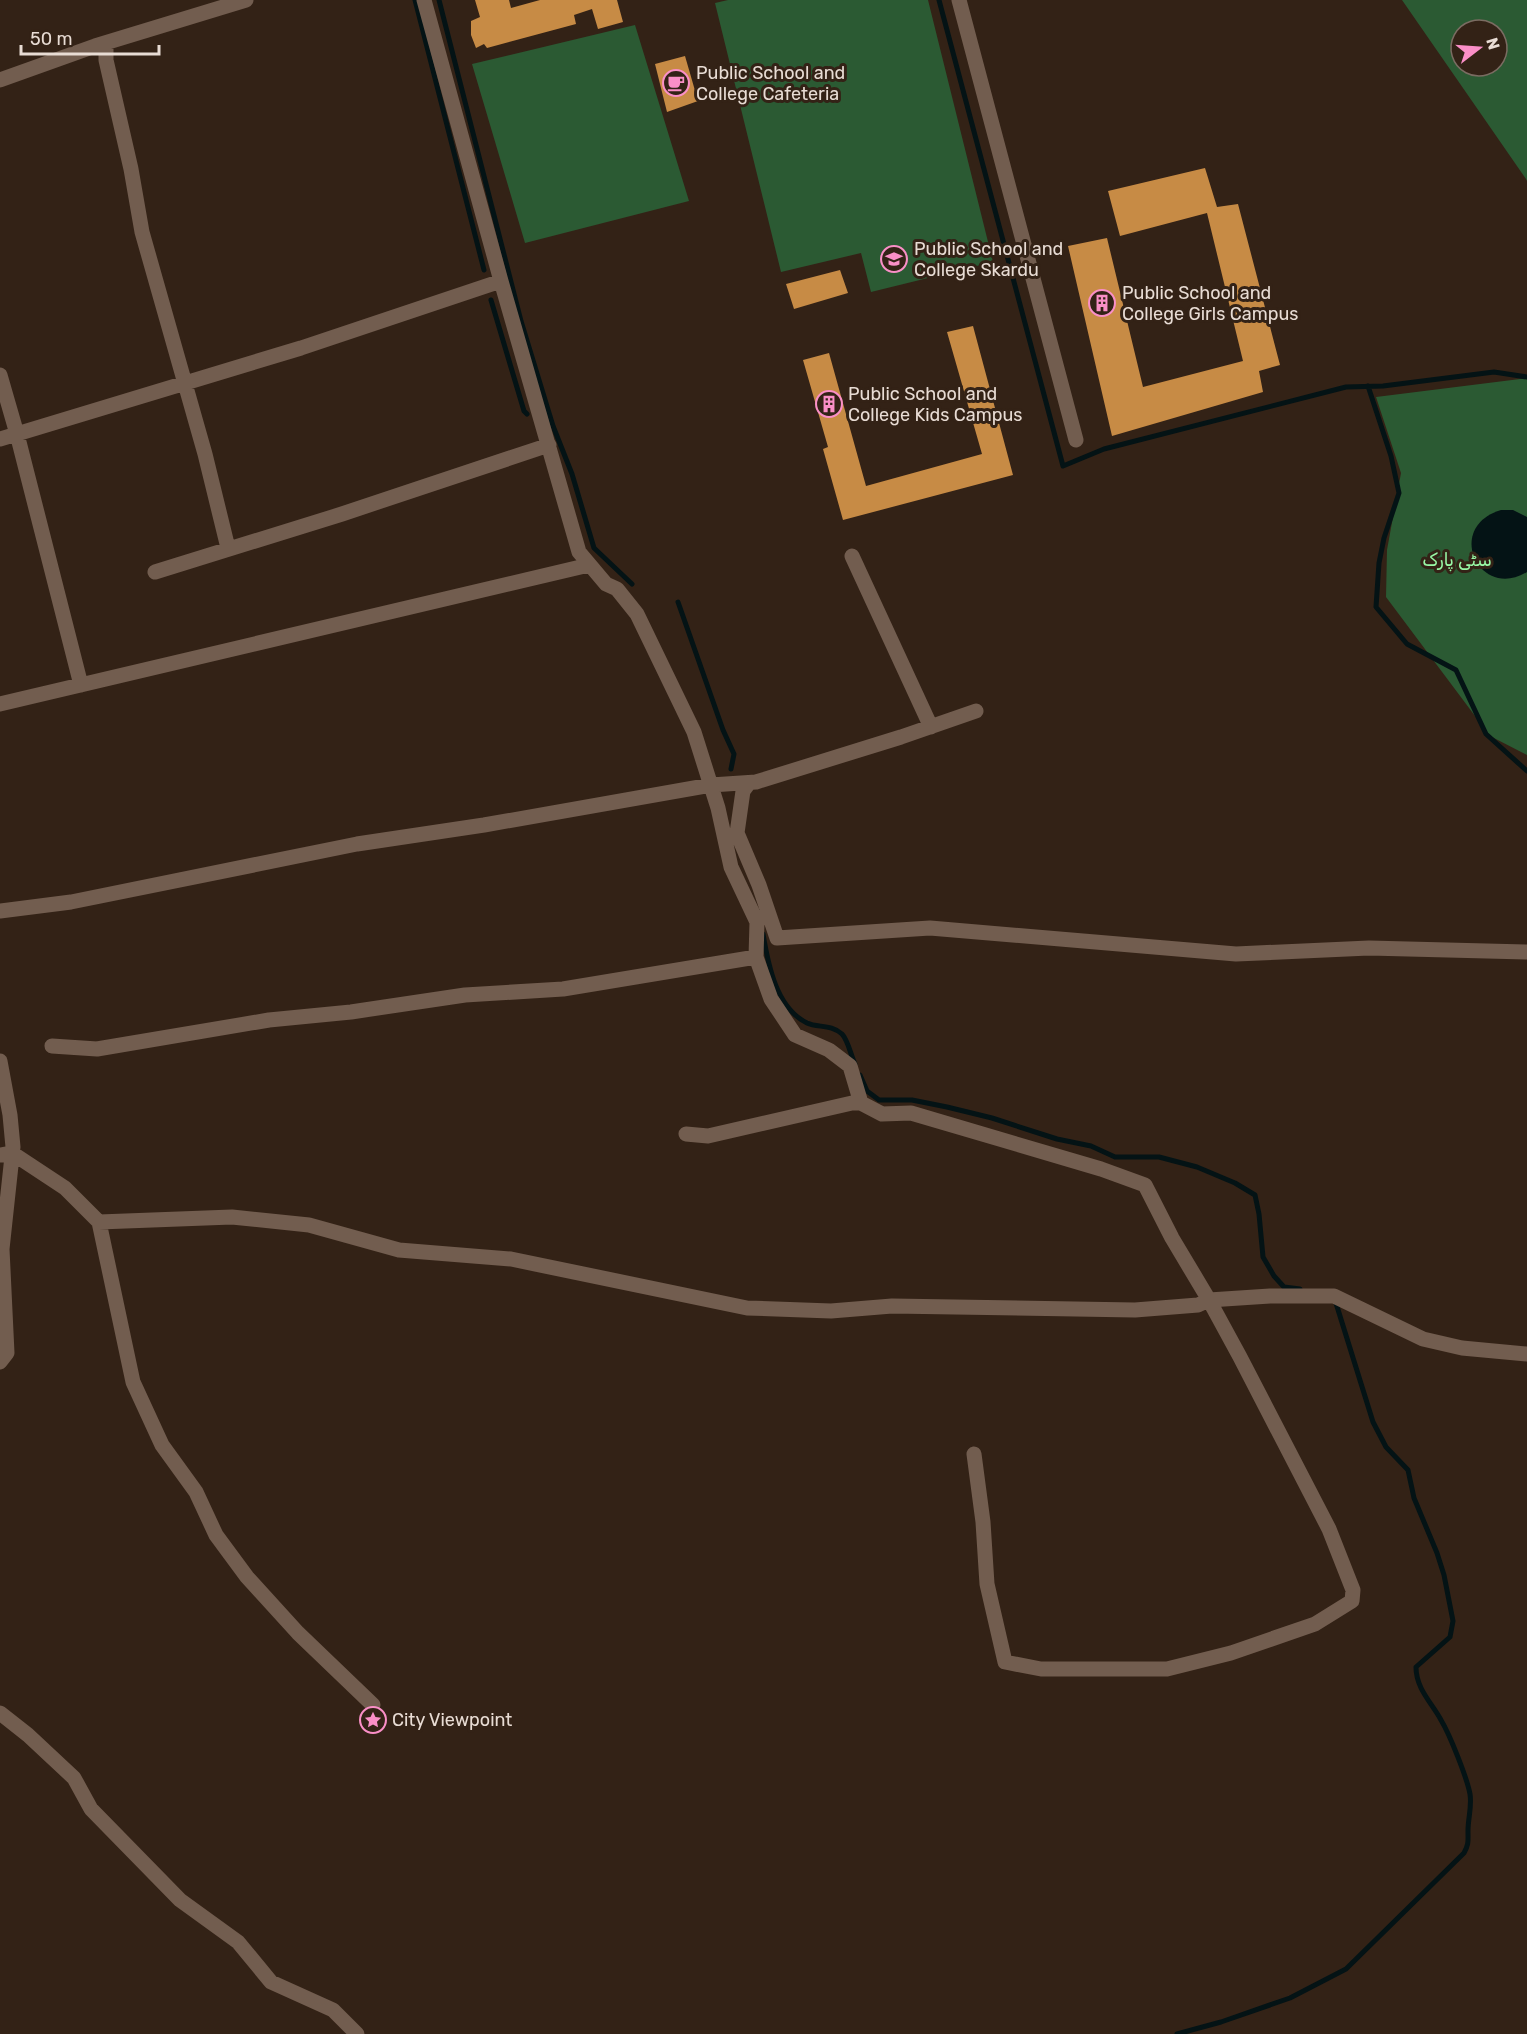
<svg xmlns="http://www.w3.org/2000/svg" width="1527" height="2034" viewBox="0 0 1527 2034" font-family="Rubik,'Noto Sans Arabic',sans-serif">
	<style>
		.green { fill: #2b5a33; fill-rule: evenodd }
		.water { fill: #041315 }
		.lines { fill: none; stroke-linecap: round; stroke-linejoin: round }
		.stream { stroke: #041315; stroke-width: 5 }
		.building { fill: #c78b45 }
		.minor { stroke: #725d4f; stroke-width: 15 }
		.labels { text-anchor: middle; dominant-baseline: central; stroke-width: 6; stroke-linejoin: round; paint-order: stroke }
		.poi-label { font-size: 18px; fill: #e8dcd4; stroke: #332216; text-anchor: start }
		.park-label { font-size: 18px; fill: #98f7a5; stroke: #332216 }
	</style>
	<rect width="100%" height="100%" fill="#332216"/>
	<path class="green" d="M728,0H928L993,262L871,292L861,253L781,272L715,3Z
		M1402,0H1527V181L1526,179ZM1461,30H1497V66H1461Z
		M635,25L689,201L525,243L472,64Z
		M1527,378V755L1490,736L1386,597L1387,550L1401,473L1376,397Z"/>
	<path class="water" d="M1501,510H1513L1527,517V572C1479,601 1444,527 1501,510Z"/>
	<g class="lines">
		<path class="stream" d="M415,0L484,270
			M439,0L521,321L553,426L572,474L594,548L632,584
			M939,0L1063,466L1104,449L1346,387L1383,386L1494,372L1527,377
			M491,300L524,411L527,414
			M1368,386L1391,456L1399,493L1384,538L1379,563L1376,607L1407,644L1456,670L1486,734L1527,771
			M678,602L723,730L734,754L731,769
			M763,934C768,964 776,1008 807,1023C818,1028 831,1024 842,1034C848,1040 851,1056 855,1064
			M860,1075L867,1091L879,1100H912L947,1107L992,1118L1057,1139L1091,1146L1115,1157H1159L1197,1167L1235,1183L1255,1195L1259,1214L1263,1257L1274,1276L1284,1287L1300,1289
			M1177,2034L1221,2022L1290,1998L1346,1969L1464,1853C1469,1844 1468,1841 1468,1831C1468,1818 1472,1807 1470,1794C1467,1778 1450,1735 1441,1720C1432,1703 1416,1689 1416,1667L1450,1637L1453,1621L1444,1575L1437,1553L1414,1498L1408,1470L1386,1447L1373,1422L1335,1300"/>
	</g>
	<path class="building" d="M475,0H509L511,8L540,0H617L623,22L598,29L592,9L574,15L576,24L487,48L484,44L476,48L471,35V21L480,17Z
		M685,56L698,101L667,112L655,64Z
		M1205,168L1217,207L1238,204L1280,365L1259,371L1263,392L1112,436L1068,246L1107,238L1143,387L1243,361L1207,213L1120,236L1108,191Z
		M840,270L848,293L794,309L786,284Z
		M973,326L1013,475L843,520L823,449L828,447L803,360L829,353L866,486L982,454L947,332Z"/>
	<g class="lines">
		<path class="minor" d="M424,0L501,281L579,552L606,584L617,589L637,614L694,732L718,808L731,867L757,922L756,957L771,999L795,1035L829,1050L850,1066L861,1103
			M959,0L1076,440
			M106,43V60L131,169L142,232L205,454L228,548
			M0,80L95,46L246,0
			M0,375L17,434L81,685
			M0,439L301,348L501,281
			M852,556L931,727
			M155,572L342,514L549,445
			M0,704L589,565
			M749,783L743,791L737,833L759,885L777,938L930,928L1236,954L1369,948L1527,952
			M0,911L71,902L357,844L484,825L711,785L756,782L901,737L976,711
			M52,1046L97,1049L269,1020L351,1012L465,995L563,989L756,957
			M0,1061L10,1115L13,1147L2,1249L7,1353L0,1362
			M686,1134L708,1136L852,1103H861L882,1114L911,1113L1101,1169L1145,1185L1172,1238L1209,1300L1240,1357L1329,1529L1353,1590L1352,1601L1315,1624L1231,1653L1167,1669H1041L1005,1662L987,1584L983,1522L974,1454
			M0,1155L12,1153L65,1188L99,1222L133,1382L162,1445L196,1492L216,1535L247,1577L298,1633L373,1705
			M99,1222L232,1217L309,1225L399,1250L511,1259L747,1308L831,1311L892,1306L1135,1310L1198,1305L1209,1300L1270,1296H1334L1423,1339L1462,1348L1527,1354
			M0,1713L28,1735L74,1778L91,1809L180,1900L238,1942L271,1982L333,2010L357,2034"/>
	</g>
	<defs>
		<symbol id="cafe-ring" viewBox="-11 -11 22 22"><circle r="9.5" fill="#332216" stroke="#fa8fc7" stroke-width="1.5"/><path d="M-5.5-4.5H6V0H3Q3 3.5 0 3.5H-2.5Q-5.5 3.5-5.5 0ZM3-3.2v2h1.7v-2ZM-6 4.5H4V6H-6Z" fill="#fa8fc7"/></symbol>
		<symbol id="university-ring" viewBox="-11 -11 22 22"><circle r="9.5" fill="#332216" stroke="#fa8fc7" stroke-width="1.5"/><path d="M0-5L7-2L0 1L-7-2ZM-4 1L0 2.5L4 1V4Q0 6-4 4Z" fill="#fa8fc7"/></symbol>
		<symbol id="building-ring" viewBox="-11 -11 22 22"><circle r="9.5" fill="#332216" stroke="#fa8fc7" stroke-width="1.5"/><path d="M-4-6H4V6H1V3H-1V6H-4ZM-2.5-4.3h1.7v1.8h-1.7ZM.8-4.3h1.7v1.8H.8ZM-2.5-1h1.7V.8h-1.7ZM.8-1h1.7V.8H.8Z" fill="#fa8fc7"/></symbol>
		<symbol id="sight-ring" viewBox="-11 -11 22 22"><circle r="9.5" fill="#332216" stroke="#fa8fc7" stroke-width="1.5"/><path d="M0-6L1.8-2.2L6-1.7L2.9 1.2L3.7 5.4L0 3.3L-3.7 5.4L-2.9 1.2L-6-1.7L-1.8-2.2Z" fill="#fa8fc7"/></symbol>
	</defs>
	<g fill-rule="evenodd">
		<use href="#cafe-ring" x="661" y="68" width="30" height="30"/>
		<use href="#university-ring" x="879" y="244" width="30" height="30"/>
		<use href="#building-ring" x="1087" y="288" width="30" height="30"/>
		<use href="#building-ring" x="814" y="389" width="30" height="30"/>
		<use href="#sight-ring" x="358" y="1705" width="30" height="30"/>
	</g>
	<g class="labels">
		<g class="poi-label">
			<text x="696" y="73">Public School and<tspan x="696" dy="21">College Cafeteria</tspan></text>
			<text x="914" y="249">Public School and<tspan x="914" dy="21">College Skardu</tspan></text>
			<text x="1122" y="293">Public School and<tspan x="1122" dy="21">College Girls Campus</tspan></text>
			<text x="848" y="394">Public School and<tspan x="848" dy="21">College Kids Campus</tspan></text>
			<text x="392" y="1720">City Viewpoint</text>
		</g>
		<g class="park-label">
			<text x="1457" y="560">سٹی پارک</text>
		</g>
	</g>
	<g transform="translate(1479 48) rotate(73)"><circle r="28" fill="#332216" stroke="#7b6c62" stroke-width="1.5"/>
	<path d="M0-4.5L10 22L0 15L-10 22Z" fill="#fa8fc7"/>
	<text y="-9" font-size="16" font-weight="bold" text-anchor="middle" fill="#e8dcd4">N</text>
	</g>
	<path d="M21 45v9h138v-9" fill="none" stroke="#e8dcd4" stroke-width="3"/>
	<text x="30" y="45" font-size="18" fill="#e8dcd4" stroke="#332216" stroke-width="4.5" paint-order="stroke">50 m</text>
</svg>
